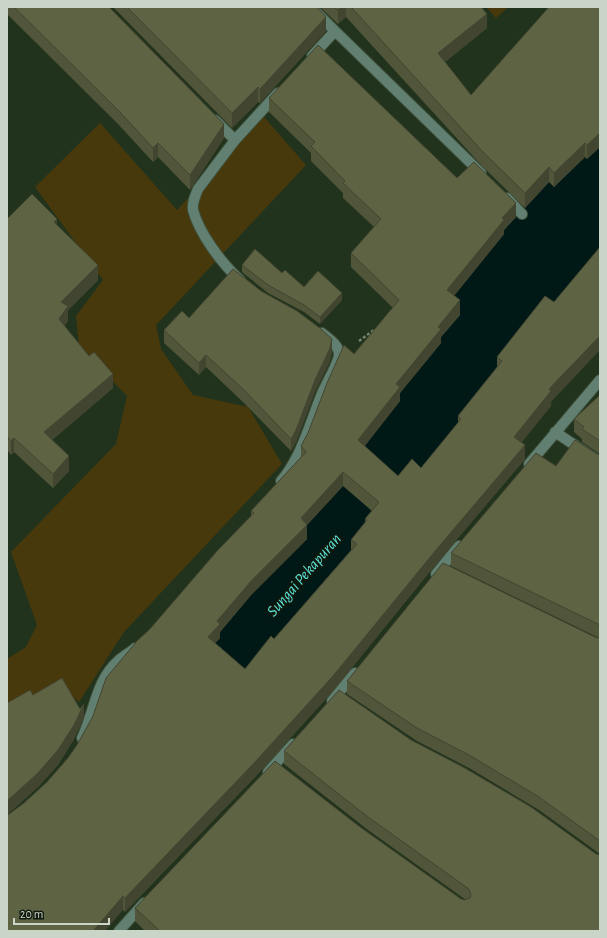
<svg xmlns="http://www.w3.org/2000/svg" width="607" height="938" viewBox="0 0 607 938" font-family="'Alegreya Sans',sans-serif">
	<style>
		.green { fill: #48390c }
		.water { fill: #001917 }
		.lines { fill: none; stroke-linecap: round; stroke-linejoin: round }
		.minor-casing { stroke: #3f503b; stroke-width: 12 }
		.path { stroke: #748371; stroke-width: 2.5; stroke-dasharray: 3 2; stroke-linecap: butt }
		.minor { stroke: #628071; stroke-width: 10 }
		.wall { fill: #51553a; fill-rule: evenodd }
		.shaded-wall { fill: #424530 }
		.building { fill: #5e6344; stroke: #424530; fill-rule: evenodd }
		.labels { text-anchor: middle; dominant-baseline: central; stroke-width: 4; stroke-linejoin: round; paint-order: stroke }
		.water-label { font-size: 16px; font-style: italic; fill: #5ce4da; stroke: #10190e }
	</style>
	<rect width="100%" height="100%" fill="#21331c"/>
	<path class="green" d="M486,7H508L496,18Z
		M264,117L306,165L156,325L161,349L193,395L248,407L282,464L124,632L79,702L59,685L7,712V659L26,647L37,625L11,552L116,444L127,396L79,346L76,316L103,280L35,187L100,123L177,210Z"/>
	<path class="water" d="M600,47V342L7,931V859L514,216L533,196Z"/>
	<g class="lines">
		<defs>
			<path id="minor" d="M311,7L335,31
				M312,56L335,31L481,173
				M215,120L235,140
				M507,198L522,214
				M240,280C222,264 199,233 193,210C192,203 195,196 198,189L235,140L278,93
				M555,432L600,462
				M529,464L600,380
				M281,481C301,458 310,423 321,396C325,385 339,363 339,354C339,345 328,338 322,333
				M436,574L459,546
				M332,701L355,673
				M82,738C94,713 96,680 118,661C123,656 130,653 135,648
				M268,772L293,744
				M119,931L144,903"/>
		</defs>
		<use href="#minor" class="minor-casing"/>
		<path class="path" d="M359,341L374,330"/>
		<use href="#minor" class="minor"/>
	</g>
	<path class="wall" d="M7,7H109L224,138L190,190L158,157L153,162L118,124L7,14Z
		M113,7H317L326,31L260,103L258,102L232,128Z
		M320,7H481L487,28L445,62L471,95L600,7V147L587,159L585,157L554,187L549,182L525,208L483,167L346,17L338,24Z
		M269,98L457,178L516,217L504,230V234L454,296L460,315L441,337V343L400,393V401L364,446L398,476L421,468L458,423V416L497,368V357L554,302L551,406L521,442L525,459L436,564L333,691L255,777L125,912L123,910L7,931V703L33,695L84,718L74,739L58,765L38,787L7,815H8L24,803L47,782L68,758L77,745L150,629L251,516V511L301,457V446L354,354L393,308L351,267V253L374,227L343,198V193L311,161V153L269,112ZM343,486L372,511L365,519V523L351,540V550L274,639L245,669L215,643L220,638V632L252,594L307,539V525Z
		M7,219L57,225L98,280L68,310V321L64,326L113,388L52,440L69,471L53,488L14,452L11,455L7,450Z
		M242,265L282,273L304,287L342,300L320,324L304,312L268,293L242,272Z
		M189,318L332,351L330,361L315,392L296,442L291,451L244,403L206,367L199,375L164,343V330Z
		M600,395V454L582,442V439L574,432V419Z
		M597,454L600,455V854L539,810L469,768L417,741L347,694V681L599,638L451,566V553L556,466Z
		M284,751L600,931H145L135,921V908L360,827L461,899L465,900H466L368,830L284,764Z"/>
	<path class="shaded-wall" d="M341,7H346V17L338,24V10Z
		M487,14V28L438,67V53Z
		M326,17V31L260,103V89Z
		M258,87V102L232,128V113Z
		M224,124V138L190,190V175Z
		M600,133V147L587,159V145Z
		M158,143V157L153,162V148Z
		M585,143V157L554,187V173Z
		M549,167V182L525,208V193Z
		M516,203V217L504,230V234L447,304V290L502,218Z
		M57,219V233L54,222Z
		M98,265V280L68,310V321L59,333V319L61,302Z
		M342,293V300L320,324V317Z
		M460,300V315L441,337V343L400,393V401L358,455V440L396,384L438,327Z
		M600,336V350L551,402V406L514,452V437L549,389Z
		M332,339V351L330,361L315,392L296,442L291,451V439Z
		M206,355V367L199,375V363Z
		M113,374V388L44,447V432Z
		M14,438V452L11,455V441Z
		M525,445V459L436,564L333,691L255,777L125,912V898L436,550Z
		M69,456V471L53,488V474Z
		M343,472V486L307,525V539L252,594L220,632V638L208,651V637L217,621L301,518Z
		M8,616V631H7V617Z
		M84,704V718L74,739L58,765L38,787L7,815V801Z
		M123,896V910L105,931H93Z"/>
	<path class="building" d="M14,7H109L224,124L190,175L158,143L153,148L118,110Z
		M127,7H317L326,17L260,89L258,87L232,113Z
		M334,7H341L338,10Z
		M351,7H481L487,14L438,53L471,95L549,7H600V133L587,145L585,143L554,173L549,167L525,193L483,152Z
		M318,45L457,178L474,162L516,203L502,218L504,220L447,290L460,300L438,327L441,329L396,384L400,387L358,440L398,476L412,459L421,468L461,419L458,416L502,361L497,357L545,296L554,302L600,247V336L549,389L551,391L514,437L525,445L436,550L333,676L255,762L125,898L123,896L93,931H7V815H8L24,803L47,782L68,758L77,745L93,716L106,678L137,641L150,629L218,550L254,513L251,511L306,452L301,446L308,433L327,383L344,345L354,354L399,300L351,253L381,219L343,183L345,181L311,146L315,142L269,98ZM343,472L379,502L365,519L367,520L351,540L357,544L274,639L271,636L245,669L208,637L220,624L217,621L252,580L307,525L301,518Z
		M32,194L57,219L54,222L98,265L61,302L68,306L59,319L89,356L94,352L113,374L44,432L69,456L53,474L14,438L11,441L7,436V219Z
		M255,249L282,273L285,270L304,287L318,271L342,293L320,317L304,305L268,285L242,265Z
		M233,269L261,291L297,311L321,329L332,339L330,348L315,380L296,430L291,439L244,390L206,355L199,363L164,330L182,311L189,318Z
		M600,395V441L582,429L584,427L574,419Z
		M575,440L597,454L600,455V625L451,553L536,453L556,466Z
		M443,563L597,638L600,637V841L539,797L469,755L417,728L347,681Z
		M62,678L80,709L84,704L74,725L58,750L38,773L7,801V703L30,690L33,695Z
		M339,690L411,740L463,767L531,807L596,854L600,855V931H158L159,930L135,908L275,761L360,827L461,899L465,900L470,898L471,894L469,889L368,817L284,751Z"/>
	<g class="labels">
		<g class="water-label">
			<text transform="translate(304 575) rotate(-49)">Sungai Pekapuran</text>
		</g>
	</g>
	<rect width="607" height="938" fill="none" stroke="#c9d5c7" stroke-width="16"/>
	<path d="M14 918v6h95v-6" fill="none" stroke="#c9d5c7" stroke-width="2"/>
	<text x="20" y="918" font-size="12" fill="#c9d5c7" stroke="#10190e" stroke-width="3" paint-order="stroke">20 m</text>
</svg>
